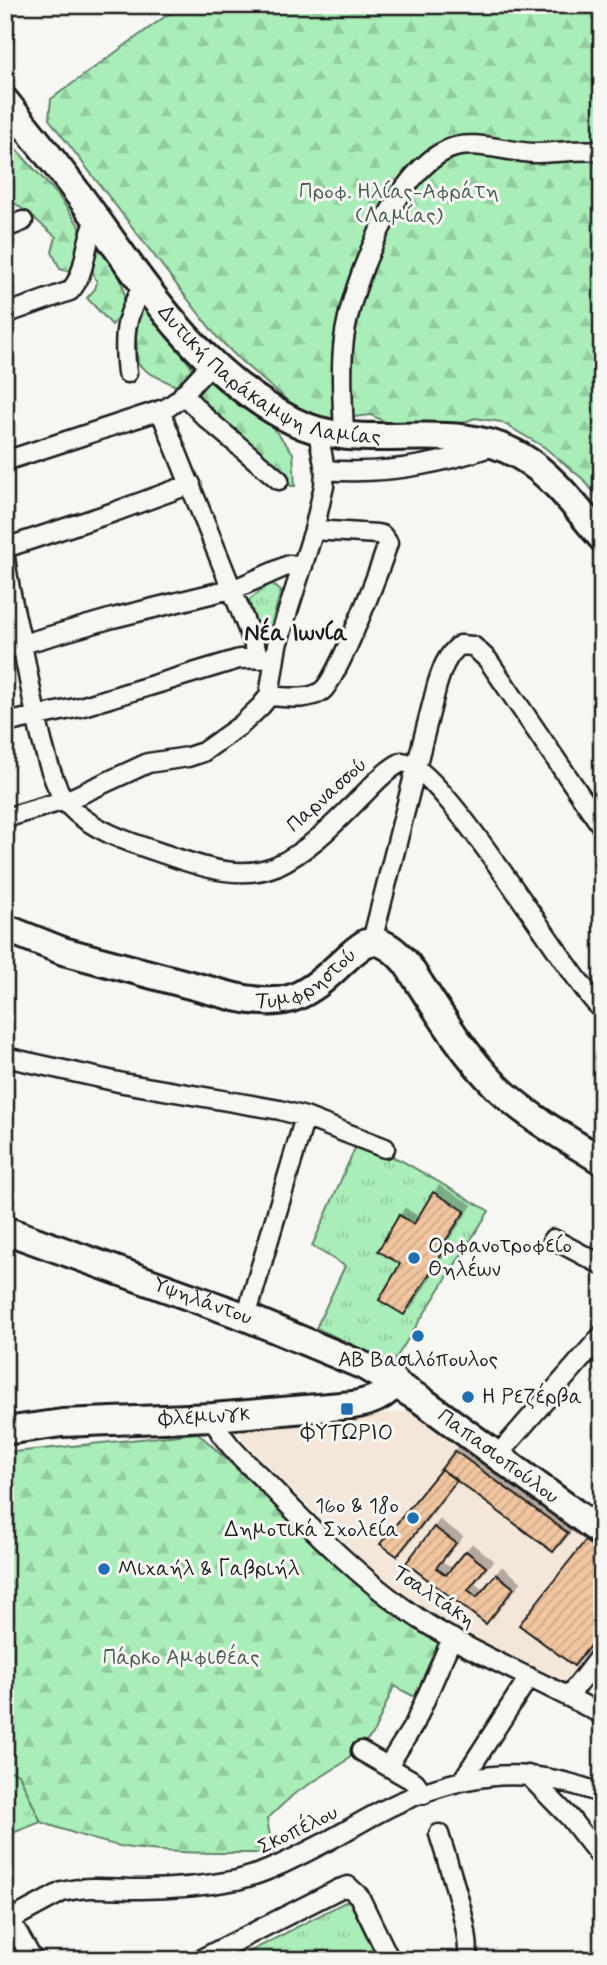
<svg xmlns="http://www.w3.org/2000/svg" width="607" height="1965" viewBox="0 0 607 1965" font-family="Mynerve,sans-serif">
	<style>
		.built { fill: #f4e7d9 }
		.grass { fill: url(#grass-tufts); stroke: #62846a; stroke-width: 2 }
		.forest { fill: url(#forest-firs); stroke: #62846a; stroke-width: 2 }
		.building { fill: url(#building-hatch); stroke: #1c1c1c; stroke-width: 2; filter: url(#shadow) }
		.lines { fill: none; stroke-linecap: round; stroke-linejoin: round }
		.street-casing { stroke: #1c1c1c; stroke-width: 23 }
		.secondary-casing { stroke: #1c1c1c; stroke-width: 32 }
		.street { stroke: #f6f6f2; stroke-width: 18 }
		.secondary { stroke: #f6f6f2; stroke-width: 26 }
		.poi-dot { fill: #1f6fb2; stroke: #f6f6f2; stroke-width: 2.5 }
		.labels { text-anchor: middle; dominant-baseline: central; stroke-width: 6; stroke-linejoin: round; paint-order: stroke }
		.park-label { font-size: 21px; fill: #465b4b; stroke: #f6f6f2 }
		.street-label { font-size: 21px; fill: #1c1c1c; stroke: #f6f6f2 }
		.poi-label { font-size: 21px; fill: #1c1c1c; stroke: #f6f6f2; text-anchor: start }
		.neighbourhood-label { font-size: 23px; font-weight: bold; fill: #1c1c1c; stroke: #f6f6f2 }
	</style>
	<defs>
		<pattern id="grass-tufts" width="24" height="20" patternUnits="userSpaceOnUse" patternTransform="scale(1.75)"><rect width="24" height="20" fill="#a9edb8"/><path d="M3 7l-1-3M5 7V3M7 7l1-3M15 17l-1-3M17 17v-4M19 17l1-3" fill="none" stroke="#91cb9e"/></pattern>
		<pattern id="forest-firs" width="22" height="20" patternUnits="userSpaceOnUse" patternTransform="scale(1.75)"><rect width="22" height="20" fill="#a9edb8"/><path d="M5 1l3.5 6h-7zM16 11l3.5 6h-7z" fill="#91cb9e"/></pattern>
		<pattern id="building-hatch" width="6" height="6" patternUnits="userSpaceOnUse" patternTransform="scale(1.75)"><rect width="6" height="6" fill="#f0c59f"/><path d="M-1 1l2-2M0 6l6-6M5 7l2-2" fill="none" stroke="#cda988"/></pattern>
		<filter id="shadow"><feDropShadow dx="6" dy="-6" stdDeviation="0" flood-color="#0004"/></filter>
	</defs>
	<rect width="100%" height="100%" fill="#f6f6f2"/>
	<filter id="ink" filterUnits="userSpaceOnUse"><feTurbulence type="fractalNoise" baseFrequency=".0143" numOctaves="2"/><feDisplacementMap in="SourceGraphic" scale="14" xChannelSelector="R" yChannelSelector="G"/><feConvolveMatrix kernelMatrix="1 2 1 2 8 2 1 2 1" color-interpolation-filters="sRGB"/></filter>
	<g filter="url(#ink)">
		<path class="built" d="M410,1411L602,1549V1641L567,1686L502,1656L437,1620L368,1566L243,1441L239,1429Z"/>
		<path class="grass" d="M271,583L281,591L271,625L257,627L249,600Z
			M358,1141L402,1161L489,1211L391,1366L355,1346L316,1328L345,1266L312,1246Z
			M5,1769L19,1774L41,1822L5,1836Z
			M349,1900L378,1960H234Z"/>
		<path class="forest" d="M181,5H602V502L583,479L544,447L501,422L475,418L462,423L406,426H394L371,415L329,420L302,413L242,362L217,337L49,119L51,99Z
			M5,137L57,194L80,227L81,251L78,262L70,272L60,269L52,252L56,237C42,225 30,214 16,204H9L5,201Z
			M98,249C121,271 136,298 112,325L87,298L95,289L97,282C90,272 92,258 98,249Z
			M140,305L146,308L192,368L178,387L149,373L138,364L135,322Z
			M206,379L218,383L274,429L293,453L295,486H291L283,480L193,396Z
			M198,1433L352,1576L444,1639L419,1699L394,1686L373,1734L343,1763L294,1794L267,1819L273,1853C225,1853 178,1854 131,1848C100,1843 70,1832 41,1822L19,1774L5,1769V1453Z"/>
		<path class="building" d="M433,1192L465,1211L442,1246L445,1249L404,1315L379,1300L400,1264L378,1251L399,1215L414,1224Z
			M455,1451L568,1533L553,1552L441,1469Z
			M441,1469L457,1480L397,1556L380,1544Z
			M434,1527L456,1543L436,1568L446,1575L466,1551L486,1567L468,1590L477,1597L496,1574L514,1588L486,1624L406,1563Z
			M585,1541L602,1553V1630L574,1666L519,1625Z"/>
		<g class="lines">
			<defs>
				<path id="street" d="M5,228L23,221
					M5,314L70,291C88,272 83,242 97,220
					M127,373C123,337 124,316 144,285
					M183,394L206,418L279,480
					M160,410L259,657
					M344,435C343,403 340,371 344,339C351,285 395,171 449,149C473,139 506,152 533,153C556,153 578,149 602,151
					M5,461L167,408L178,400L212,363
					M325,470C382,475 438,465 493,446
					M5,548L114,512L191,484
					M5,556C8,586 15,614 22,644C30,682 44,779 69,806C94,833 139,845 173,857C206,868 241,880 276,866C309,851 336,822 362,796C374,784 386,770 402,762C442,764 564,972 602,1010
					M5,649L113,618L239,587L289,565L303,566
					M269,696C286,697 308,701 322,691C338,679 381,566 388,543L382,535L377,534L314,530
					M5,723L80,707L239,659L274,658
					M5,818L72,798L148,763L188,757L203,752L241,725L261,706L269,696L277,645L314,530L324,486L325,470L318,432
					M372,941L437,685C442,669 446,656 460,645L473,646L488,660L602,827
					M5,1057L123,1083L280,1110L305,1117L385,1148
					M553,1239L602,1265
					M246,1317L305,1117
					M213,1417C222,1444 251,1466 270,1486C317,1535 369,1587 427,1624C483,1659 545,1682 602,1715
					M497,1456L602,1335
					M568,1697L602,1653
					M361,1751L415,1782L424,1794
					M388,1766L415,1723L452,1638
					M528,1775L570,1818L602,1859
					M462,1781L529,1677
					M439,1834C447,1861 473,1935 467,1960
					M5,1911L33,1960
					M10,1920L62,1892C89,1885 113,1889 141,1889C173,1889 205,1886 237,1880C266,1873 293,1859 320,1845C347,1831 373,1814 400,1802C472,1771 528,1765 602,1794
					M199,1960L339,1889L348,1886L359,1896L390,1960"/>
				<g id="secondary">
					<path id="s1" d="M5,101C35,138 65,175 93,214C149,293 204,376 293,421C363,457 450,415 520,456C553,475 577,509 602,538"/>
					<path id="s2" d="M5,928L63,951L235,997C282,1007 301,1001 336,968C346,959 354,950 366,943C383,938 397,952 407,964C434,1005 461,1051 496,1086C526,1116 566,1138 602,1161"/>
					<path id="s3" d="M5,1230L246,1317L364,1366L420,1399L602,1533"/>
					<path id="s4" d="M5,1431L62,1423L213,1417L353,1405C370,1402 385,1397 395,1382"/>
				</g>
			</defs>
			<use href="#street" class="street-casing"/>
			<use href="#secondary" class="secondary-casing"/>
			<use href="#street" class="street"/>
			<use href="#secondary" class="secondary"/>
		</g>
	</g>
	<g class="poi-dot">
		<circle cx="414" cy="1258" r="7"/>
		<circle cx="418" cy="1336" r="7"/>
		<circle cx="468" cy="1397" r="7"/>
		<rect x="340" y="1402" width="14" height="14" rx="3.5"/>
		<circle cx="413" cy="1518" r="7"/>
		<circle cx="104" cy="1569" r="7"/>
	</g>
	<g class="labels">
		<g class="park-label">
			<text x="399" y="192">Προφ. Ηλίας-Αφράτη<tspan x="399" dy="24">(Λαμίας)</tspan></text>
			<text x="181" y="1658">Πάρκο Αμφιθέας</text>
		</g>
		<g class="street-label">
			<text stroke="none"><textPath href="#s1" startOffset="392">Δυτική Παράκαμψη Λαμίας</textPath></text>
			<text transform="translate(327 795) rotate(-42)">Παρνασσού</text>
			<text stroke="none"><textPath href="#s2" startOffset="318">Τυμφρηστού</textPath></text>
			<text stroke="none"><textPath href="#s3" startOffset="210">Υψηλάντου</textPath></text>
			<text stroke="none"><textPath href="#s4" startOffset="200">Φλέμινγκ</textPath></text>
			<text stroke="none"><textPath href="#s3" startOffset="546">Παπασιοπούλου</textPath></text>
			<text transform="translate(434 1597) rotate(34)">Τσαλτάκη</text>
			<text transform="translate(298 1830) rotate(-26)">Σκοπέλου</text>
		</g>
		<g class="poi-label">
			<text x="428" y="1246">Ορφανοτροφείο<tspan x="428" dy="24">Θηλέων</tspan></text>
			<text x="418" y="1360" text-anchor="middle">ΑΒ Βασιλόπουλος</text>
			<text x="482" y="1397">Η Ρεζέρβα</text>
			<text x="347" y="1433" text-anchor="middle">ΦΥΤΩΡΙΟ</text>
			<text x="399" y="1506" text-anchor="end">16ο &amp; 18ο<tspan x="399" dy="24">Δημοτικά Σχολεία</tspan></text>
			<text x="118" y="1569">Μιχαήλ &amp; Γαβριήλ</text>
		</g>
		<g class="neighbourhood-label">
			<text x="296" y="634">Νέα Ιωνία</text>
		</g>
	</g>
	<rect width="607" height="1965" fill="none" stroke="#f6f6f2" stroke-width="28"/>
	<rect x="14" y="14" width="579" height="1937" fill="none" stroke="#1c1c1c" stroke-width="2.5" filter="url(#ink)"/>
</svg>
